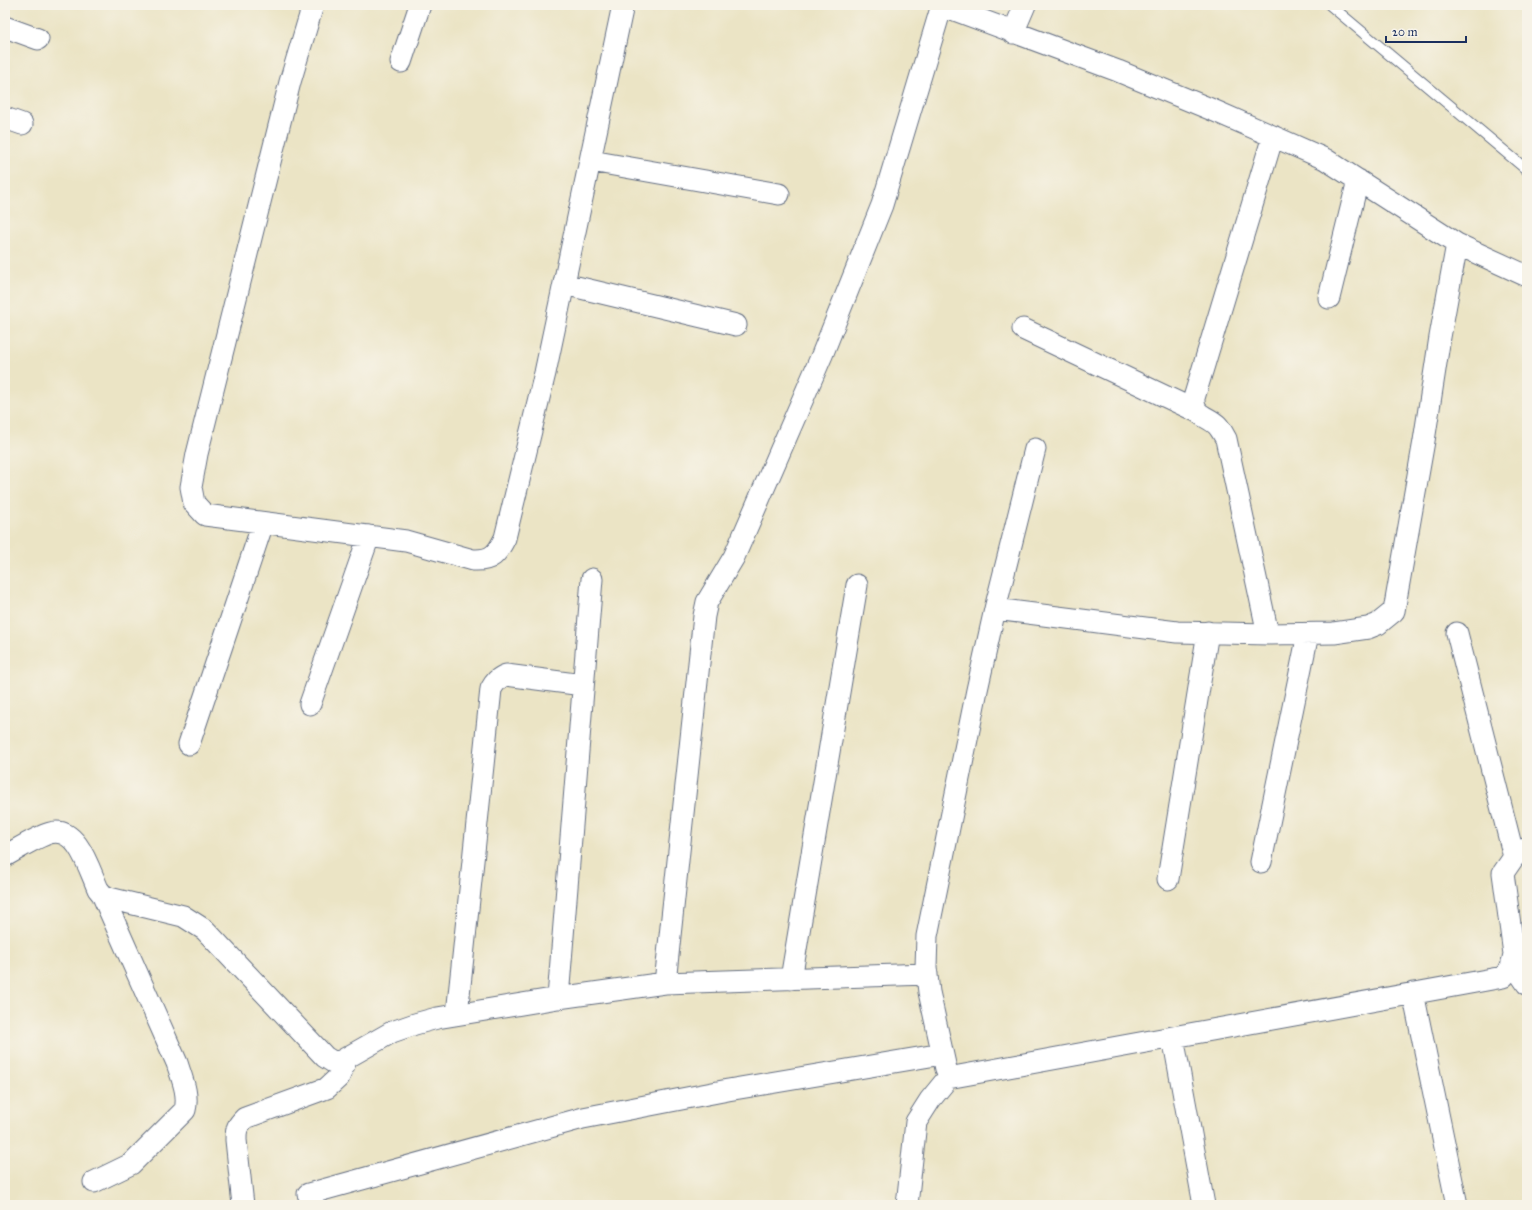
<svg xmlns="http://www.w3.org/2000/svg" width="1532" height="1210" viewBox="0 0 1532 1210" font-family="'IM FELL Great Primer',serif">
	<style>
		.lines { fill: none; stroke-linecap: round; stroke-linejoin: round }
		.service-casing { stroke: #646e82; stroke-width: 12 }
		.minor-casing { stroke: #646e82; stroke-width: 23 }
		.service { stroke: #fff; stroke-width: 10 }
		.minor { stroke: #fff; stroke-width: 21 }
	</style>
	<rect width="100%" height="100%" fill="#f7f3e8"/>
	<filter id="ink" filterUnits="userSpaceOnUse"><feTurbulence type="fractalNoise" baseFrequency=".025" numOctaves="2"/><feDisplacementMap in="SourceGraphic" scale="8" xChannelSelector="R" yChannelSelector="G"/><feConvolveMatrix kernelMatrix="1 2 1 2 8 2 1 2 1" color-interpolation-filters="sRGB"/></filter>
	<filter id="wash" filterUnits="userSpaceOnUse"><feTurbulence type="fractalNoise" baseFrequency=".012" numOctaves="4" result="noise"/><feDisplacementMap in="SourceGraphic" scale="16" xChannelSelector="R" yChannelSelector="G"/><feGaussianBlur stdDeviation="0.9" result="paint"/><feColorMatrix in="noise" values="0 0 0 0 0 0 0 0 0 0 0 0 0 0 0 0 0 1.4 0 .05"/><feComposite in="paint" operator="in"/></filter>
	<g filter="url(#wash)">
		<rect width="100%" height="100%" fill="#ebe4c5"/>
	</g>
	<g filter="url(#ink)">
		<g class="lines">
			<defs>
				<path id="service" d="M1330,5L1527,170"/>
				<path id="minor" d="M313,5L290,82L197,454L191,487L194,503L205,515L406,541L473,560C492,561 497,554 505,538L545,373L623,5
					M941,5L1118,71L1215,111L1325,159L1457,244L1527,276
					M5,27L38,39
					M1013,33L1025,5
					M401,62L420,5
					M5,118L22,124
					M591,161L779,194
					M564,284L736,325
					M1329,298L1358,180
					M1023,329L1196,411
					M995,609L1177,632L1268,634L1334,633L1368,628L1378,624L1394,611L1424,441L1440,337L1457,244
					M1457,633L1514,857
					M1268,634L1226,439C1223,434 1221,429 1217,425C1207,415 1193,417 1194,398L1273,136
					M310,704L369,536
					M189,744L263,523
					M5,856C18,849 36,837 50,833C77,825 89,869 98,889L102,894L109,898L183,916L205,930L325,1057L333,1062L341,1061L392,1032L415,1024L437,1018L558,998L665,983L927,974
					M1261,862L1308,634
					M1168,879L1208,632
					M1512,962L1527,984
					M791,979L857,585
					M665,983L704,616L707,602L734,557L822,355L882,205L942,5
					M1413,993L1457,1205
					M558,998L592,579
					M457,1014L491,689C495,682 498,678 506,675L583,685
					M1173,1037L1204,1205
					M946,1069L929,992L926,967L927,936L977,690L995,609L1035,449
					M94,1182L131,1164L185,1110C189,1094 182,1079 177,1063L102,894
					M308,1194L583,1118L728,1090L942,1054
					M243,1205L236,1140C236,1128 237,1126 245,1118L327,1088L339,1077L347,1058
					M907,1205L916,1122L930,1100L948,1078L1503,977L1511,968L1514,954L1503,873L1514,857L1527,848"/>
			</defs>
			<use href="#service" class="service-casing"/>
			<use href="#minor" class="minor-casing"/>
			<use href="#service" class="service"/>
			<use href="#minor" class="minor"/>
		</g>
	</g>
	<rect width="1532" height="1210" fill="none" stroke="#f7f3e8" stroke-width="20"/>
	<path d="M1386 36v6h80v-6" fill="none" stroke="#1b2f5e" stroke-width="2"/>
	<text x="1392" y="36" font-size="12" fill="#1b2f5e" stroke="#f7f3e8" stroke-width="3" paint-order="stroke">20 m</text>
</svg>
